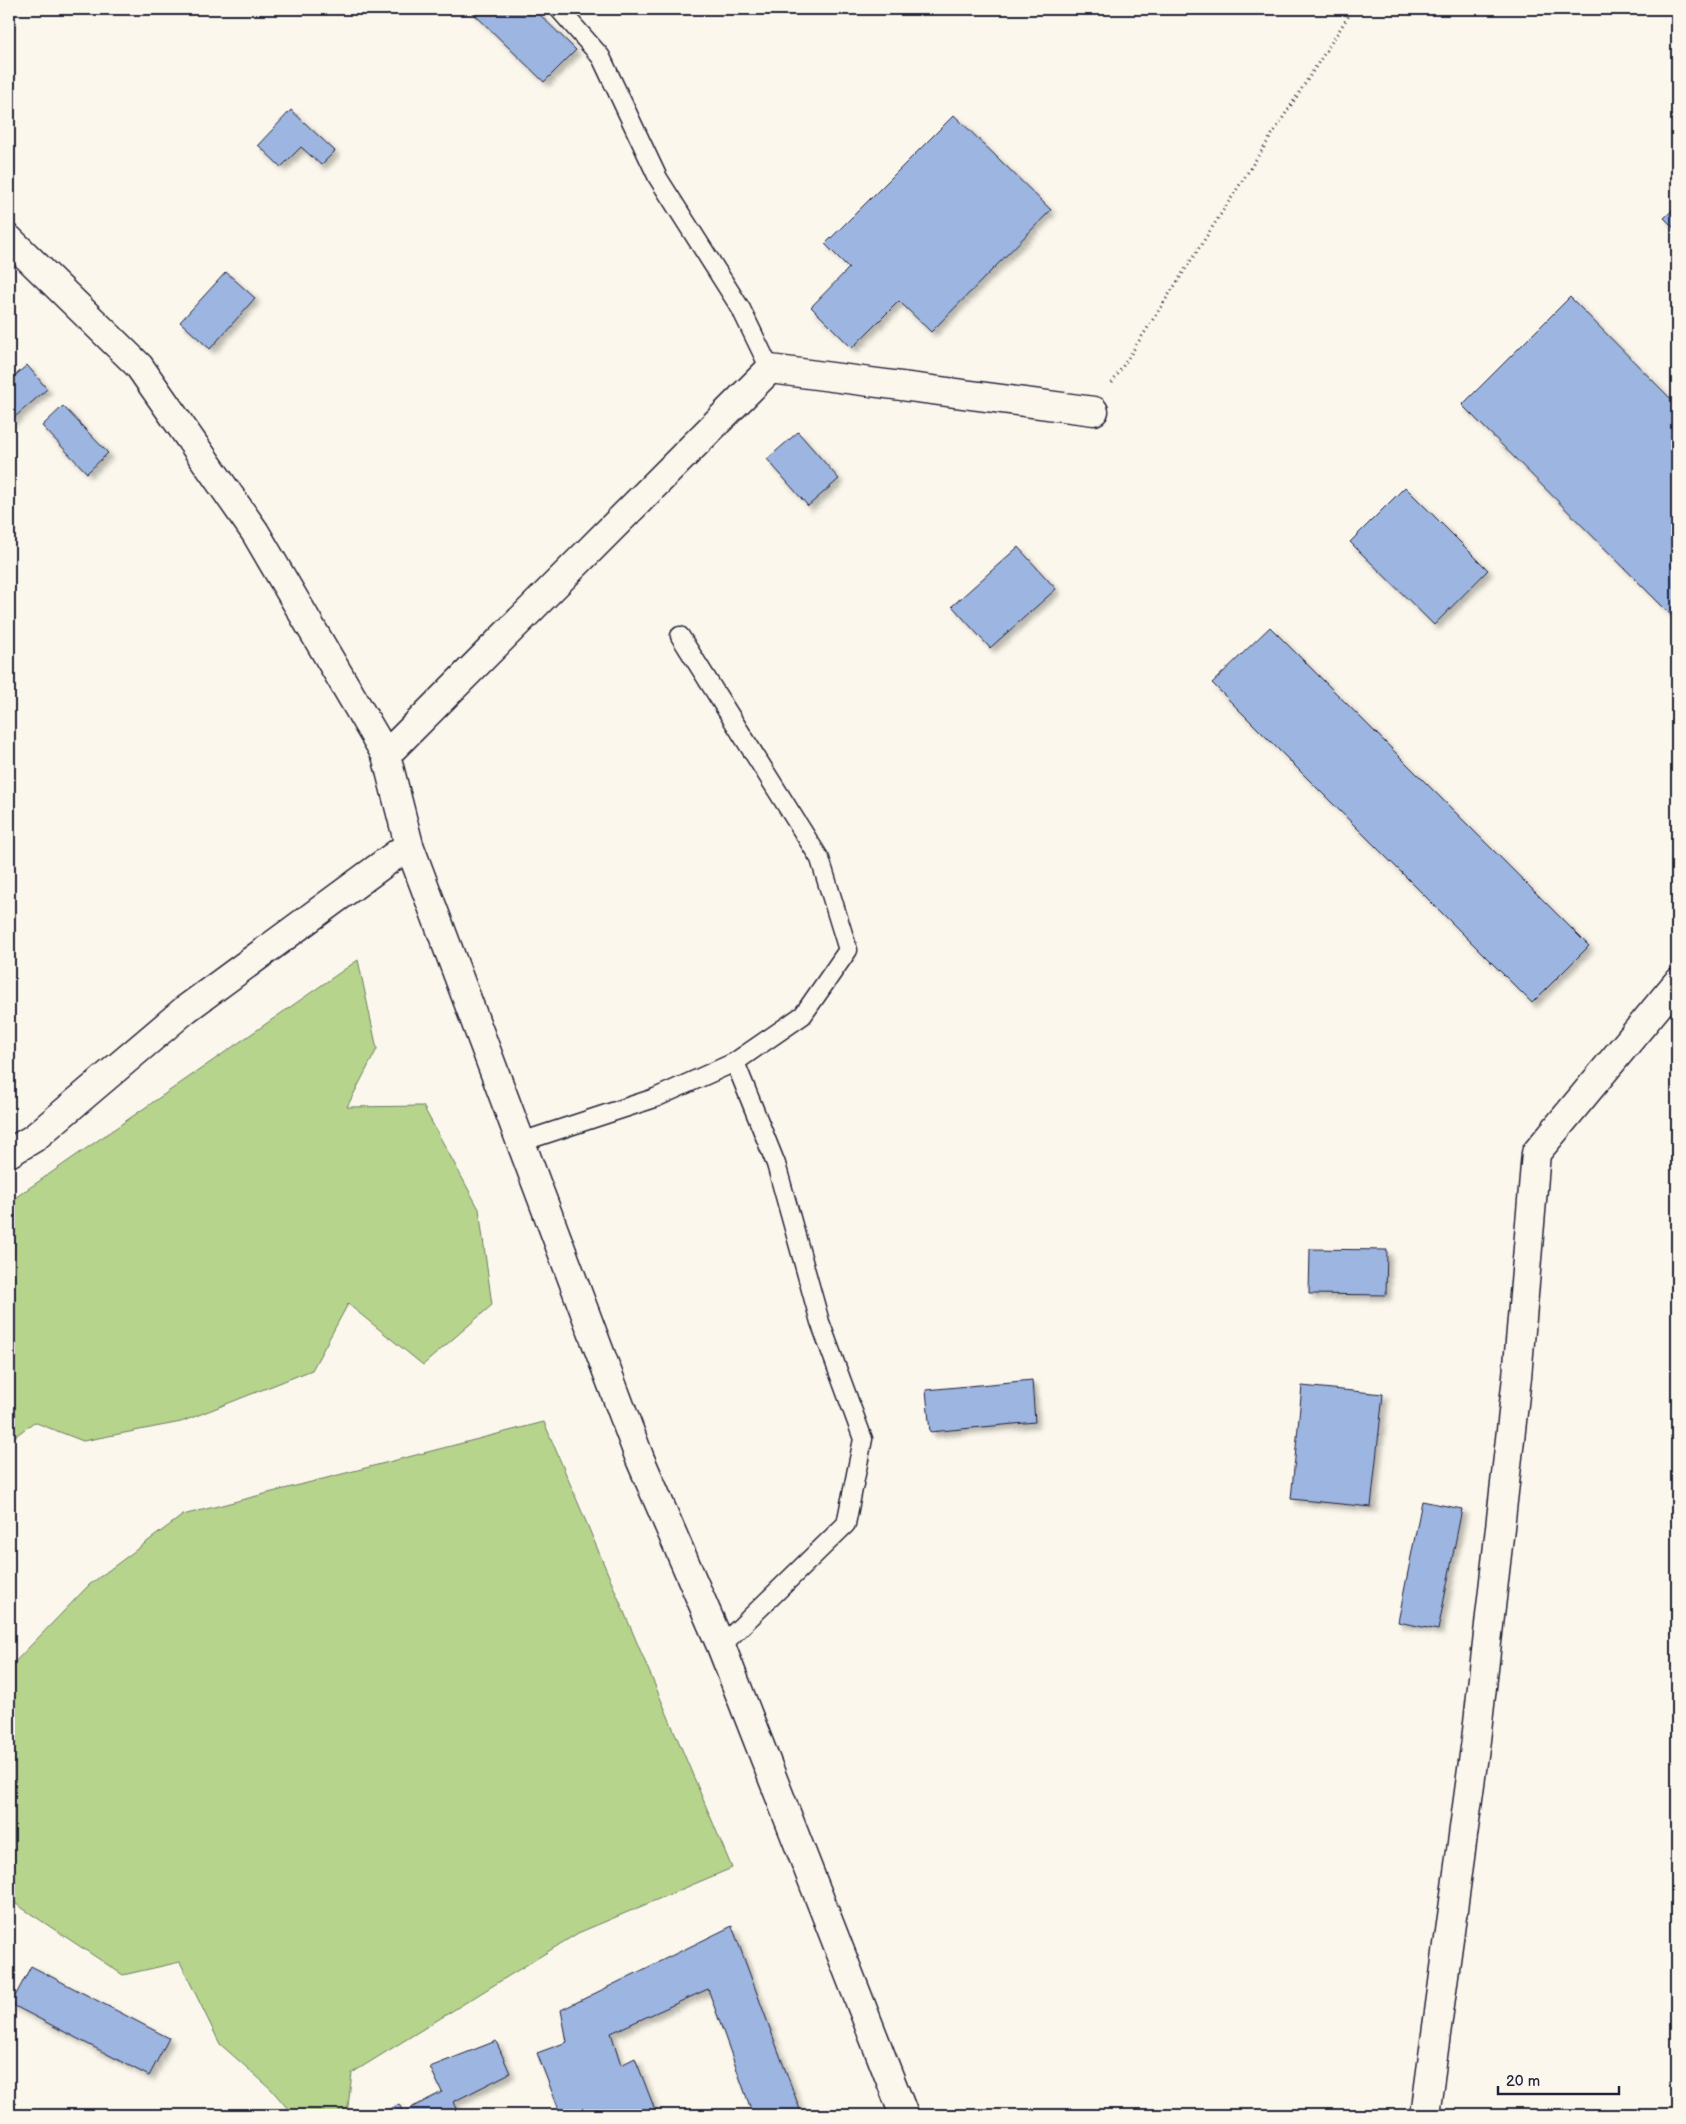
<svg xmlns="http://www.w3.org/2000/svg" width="1686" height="2124" viewBox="0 0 1686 2124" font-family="'Balsamiq Sans',sans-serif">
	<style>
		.green { fill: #b6d48c; stroke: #6c7b64 }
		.building { fill: #9cb5e1; stroke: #22223b; filter: url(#shadow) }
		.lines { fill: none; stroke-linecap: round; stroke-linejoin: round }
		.service-casing { stroke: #22223b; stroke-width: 21 }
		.minor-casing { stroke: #22223b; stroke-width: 31 }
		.path { stroke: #22223b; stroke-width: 3; stroke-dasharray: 1 4; stroke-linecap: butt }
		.service { stroke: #fbf7ec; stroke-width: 18 }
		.minor { stroke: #fbf7ec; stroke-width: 28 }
	</style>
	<defs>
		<filter id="shadow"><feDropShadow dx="4.5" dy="4.5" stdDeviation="2.5" flood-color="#0004"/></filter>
	</defs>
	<rect width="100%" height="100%" fill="#fbf7ec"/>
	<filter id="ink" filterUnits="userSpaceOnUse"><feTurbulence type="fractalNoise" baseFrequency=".02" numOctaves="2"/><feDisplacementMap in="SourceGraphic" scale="10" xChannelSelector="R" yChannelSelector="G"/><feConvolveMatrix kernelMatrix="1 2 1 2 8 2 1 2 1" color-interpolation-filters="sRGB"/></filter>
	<g filter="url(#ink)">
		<path class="green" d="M358,960L377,1049L347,1107L423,1106L479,1209L492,1305L423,1365L348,1304L312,1370L181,1422L83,1441L34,1422L9,1441V1202Z
			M544,1422L732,1868L578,1933L352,2073L347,2115H293L271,2089L220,2044L180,1962L123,1975L13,1902L9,1890V1668L89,1585L183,1515Z"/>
		<path class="building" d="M469,9H534L576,50L544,82Z
			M291,110L335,151L321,165L301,147L281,167L258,145Z
			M954,115L1051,210L931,332L899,301L852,348L811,307L849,268L825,244Z
			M1677,206V231L1664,218Z
			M226,272L255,298L210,349L180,322Z
			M1570,297L1677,405V621L1462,405Z
			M27,365L47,389L9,422V381Z
			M63,406L108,453L87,473L42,426Z
			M798,432L839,479L808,506L767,459Z
			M1405,487L1488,570L1434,625L1350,542Z
			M1018,547L1056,589L990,648L952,606Z
			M1270,627L1589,946L1532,1003L1212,683Z
			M1310,1249L1387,1250L1386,1295L1309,1294Z
			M1032,1380L1035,1422L930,1432L926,1390Z
			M1302,1386L1383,1394L1371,1507L1291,1499Z
			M1422,1501L1462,1509L1438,1630L1398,1622Z
			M732,1926L802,2115H753L708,1989L611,2033L621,2065L635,2058L657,2115H561L537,2053L567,2042L561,2010Z
			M31,1966L169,2038L149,2076L11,2004Z
			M496,2041L510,2073L453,2102L459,2115H380L399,2104L403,2112L442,2092L430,2067Z"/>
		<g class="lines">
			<defs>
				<path id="service" d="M559,9L601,57L658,178L741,309L770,369
					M521,1142L655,1098L735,1062L803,1015L848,950L820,859L680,636
					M721,1646L846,1524L863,1439L820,1322L776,1164L735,1062"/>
				<path id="minor" d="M9,239L139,366L255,532L386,755L409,845L640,1459L721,1646L904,2115
					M386,755L770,369L1094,411
					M9,1153L34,1138L186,1009L409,845
					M1425,2115L1476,1740L1517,1377L1536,1153L1677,983"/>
			</defs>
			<use href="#service" class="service-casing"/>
			<use href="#minor" class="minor-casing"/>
			<path class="path" d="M1112,383L1353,9"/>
			<use href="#service" class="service"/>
			<use href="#minor" class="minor"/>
		</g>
	</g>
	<rect width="1686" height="2124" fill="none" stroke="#fbf7ec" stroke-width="30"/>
	<rect x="15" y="15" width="1656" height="2094" fill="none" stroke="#22223b" stroke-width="2" filter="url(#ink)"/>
	<path d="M1498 2086v8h121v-8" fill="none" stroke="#22223b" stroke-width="2.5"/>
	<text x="1506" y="2086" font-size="15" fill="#22223b" stroke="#fbf7ec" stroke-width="4" paint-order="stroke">20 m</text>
</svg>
